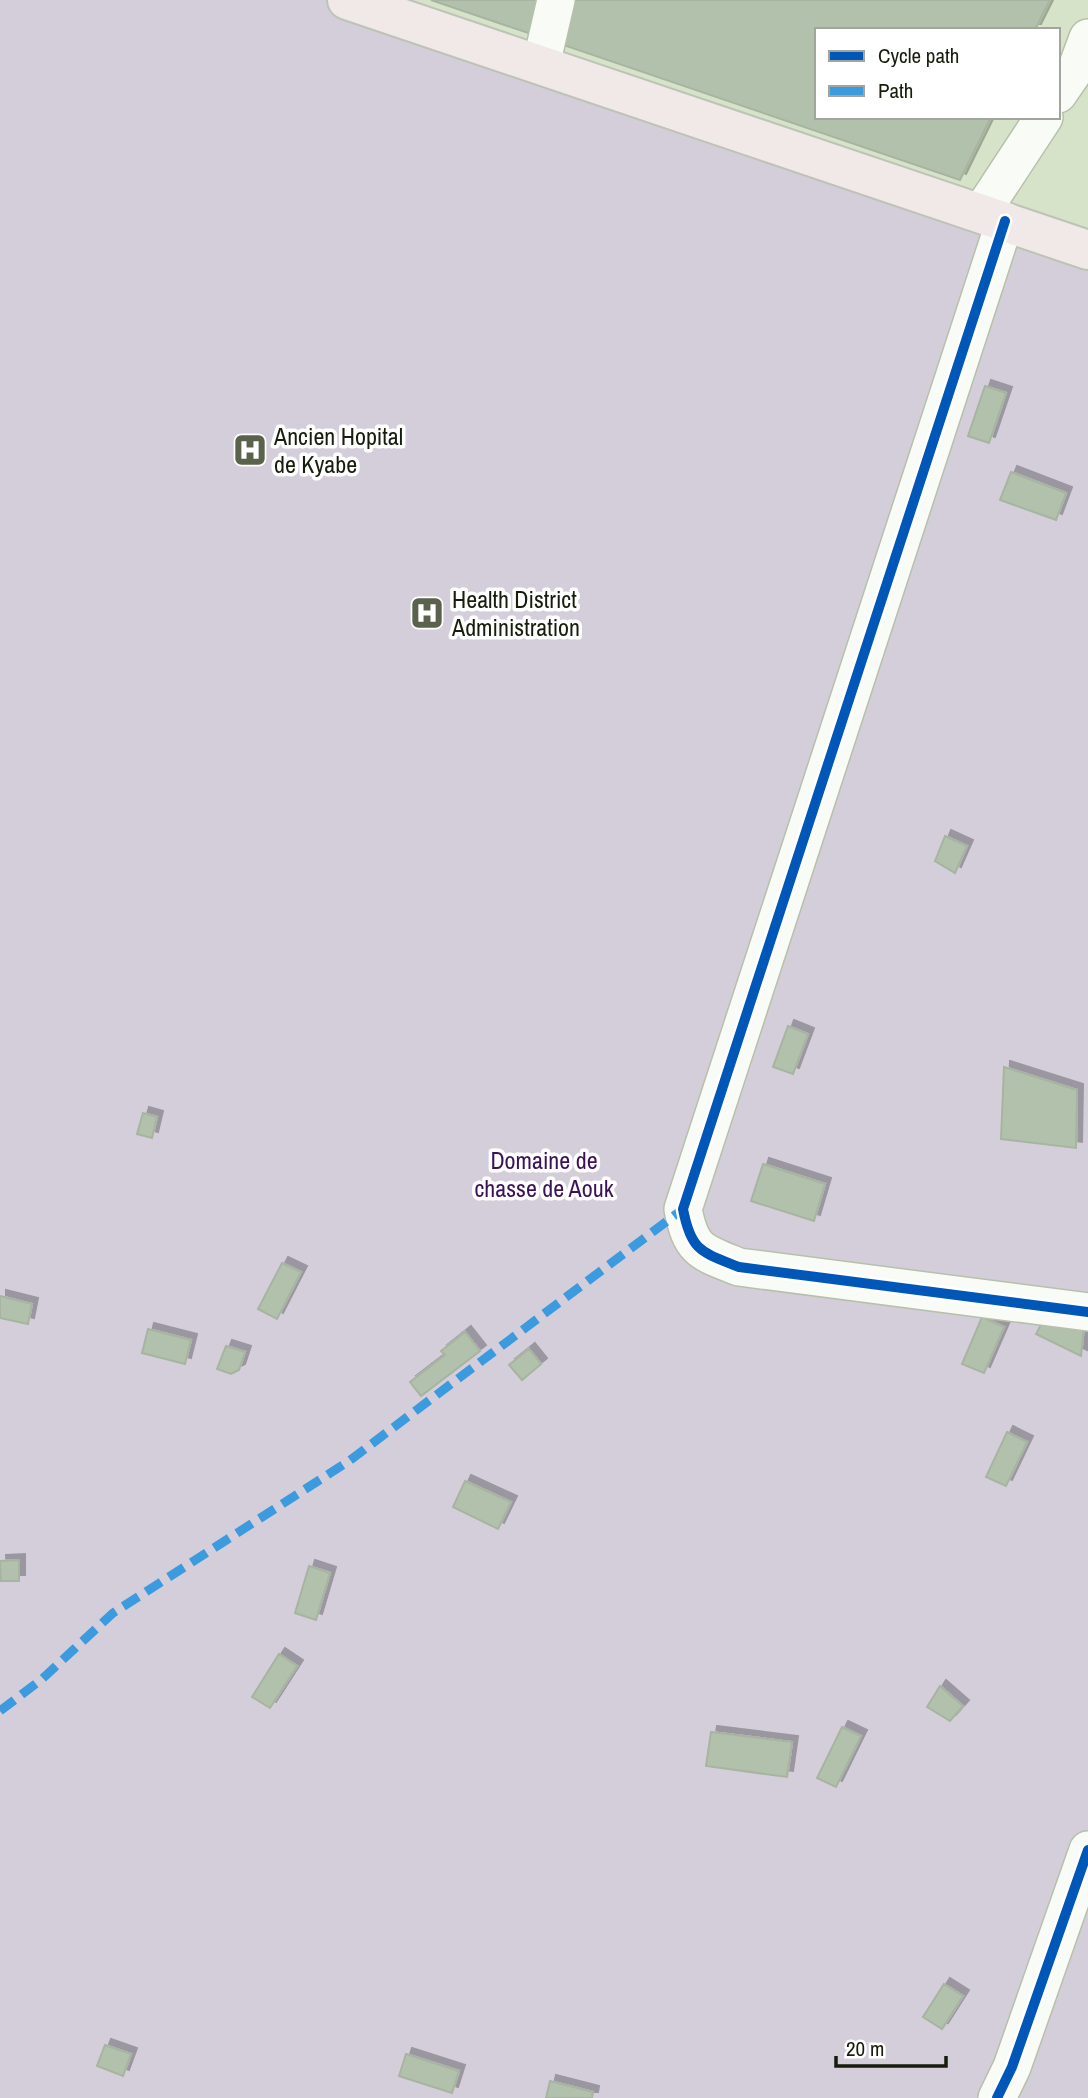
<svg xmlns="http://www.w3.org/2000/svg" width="1088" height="2098" viewBox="0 0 1088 2098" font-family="'Archivo Narrow',sans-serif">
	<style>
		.green { fill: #d4ceda }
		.building { fill: #b2c1ac; stroke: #a7b4a1; stroke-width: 2; filter: url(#shadow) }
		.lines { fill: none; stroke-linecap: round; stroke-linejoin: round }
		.minor-casing { stroke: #b7c0ab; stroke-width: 40 }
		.highway-casing { stroke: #bec3b7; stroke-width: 42 }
		.minor { stroke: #f9fbf7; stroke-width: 37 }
		.highway { stroke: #f0e9e7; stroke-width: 38 }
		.quiet { stroke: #3b9bde; stroke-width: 9; stroke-dasharray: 18 9; stroke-linecap: butt }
		.cycleway-casing { stroke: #fff; stroke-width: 15 }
		.cycleway { stroke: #0057b8; stroke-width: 10 }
		.labels { text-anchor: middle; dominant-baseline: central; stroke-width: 7; stroke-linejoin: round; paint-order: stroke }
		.poi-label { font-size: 24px; fill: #161d0c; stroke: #fff; text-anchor: start }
		.park-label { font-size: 24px; fill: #3a1256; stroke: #fff }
	</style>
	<defs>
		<filter id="shadow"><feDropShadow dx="6" dy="-6" stdDeviation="0" flood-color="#0004"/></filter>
	</defs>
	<rect width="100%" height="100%" fill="#d7e3c9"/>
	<path class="green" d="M0,0H347L1088,250V2098H0Z"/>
	<path class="building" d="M431,0H1050L1035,30H817V117H991L960,180Z
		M985,386L1006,393L989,443L968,436Z
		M1011,472L1066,493L1056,520L1000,500Z
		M945,836L967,846L955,873L935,861Z
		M788,1026L808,1034L793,1074L773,1067Z
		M1004,1067L1077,1090L1076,1148L1001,1139Z
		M143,1113L157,1117L152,1138L137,1134Z
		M763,1164L825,1184L814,1221L751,1201Z
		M282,1263L301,1272L277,1319L258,1309Z
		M0,1296L32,1304L28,1324L0,1318Z
		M982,1317L1004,1327L984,1373L962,1364Z
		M1043,1321L1084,1326L1081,1356L1036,1334Z
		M148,1329L191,1340L185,1364L142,1353Z
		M465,1332L480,1351L421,1396L410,1382L445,1355L441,1351Z
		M226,1346L245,1352L239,1370L231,1374L217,1369Z
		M529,1349L541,1364L522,1380L509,1365Z
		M1007,1432L1027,1442L1006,1486L986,1477Z
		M465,1481L511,1502L498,1529L453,1507Z
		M19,1560V1581H1L0,1561Z
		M309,1566L330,1573L316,1620L295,1613Z
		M279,1654L297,1666L270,1708L252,1697Z
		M940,1686L963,1706L950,1721L927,1707Z
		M842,1727L861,1736L836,1787L817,1778Z
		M711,1732L792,1742L787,1777L706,1766Z
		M944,1984L963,1996L942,2029L923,2017Z
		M105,2045L131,2054L123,2076L97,2066Z
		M406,2054L459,2071L452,2093L399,2076Z
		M550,2081L593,2092L592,2098H546Z"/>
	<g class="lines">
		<defs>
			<path id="minor" d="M541,65L556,0
				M1058,94L1078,65L1088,38
				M981,213L1044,117
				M1005,221L683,1209C691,1251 701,1252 739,1267L1088,1312
				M997,2098L1012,2067L1088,1850"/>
			<path id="highway" d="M347,0L1088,250"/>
		</defs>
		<use href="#minor" class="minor-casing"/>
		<use href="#highway" class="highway-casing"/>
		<use href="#minor" class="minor"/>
		<use href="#highway" class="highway"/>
		<path class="quiet" d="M0,1711L42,1679L113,1613L349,1461L683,1209"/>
		<defs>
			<path id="cycleway" d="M1005,221L683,1209C691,1251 701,1252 739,1267L1088,1312
				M997,2098L1012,2067L1088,1850"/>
		</defs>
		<use href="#cycleway" class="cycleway-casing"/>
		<use href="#cycleway" class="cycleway"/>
	</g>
	<defs>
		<symbol id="hospital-square" viewBox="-11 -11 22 22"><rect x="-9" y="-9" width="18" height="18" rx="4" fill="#5a624e" stroke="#fff"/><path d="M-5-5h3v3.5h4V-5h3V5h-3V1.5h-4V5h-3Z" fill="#fff"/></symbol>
	</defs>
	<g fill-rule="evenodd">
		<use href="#hospital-square" x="231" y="431" width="38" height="38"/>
		<use href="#hospital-square" x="408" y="594" width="38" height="38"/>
	</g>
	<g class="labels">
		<g class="poi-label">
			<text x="274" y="436">Ancien Hopital<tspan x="274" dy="28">de Kyabe</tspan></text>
			<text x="452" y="599">Health District<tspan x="452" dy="28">Administration</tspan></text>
		</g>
		<g class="park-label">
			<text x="544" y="1160">Domaine de<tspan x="544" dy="28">chasse de Aouk</tspan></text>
		</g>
	</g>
	<rect x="815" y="28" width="245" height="91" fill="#ffffff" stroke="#a2a59e" stroke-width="2"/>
	<rect x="829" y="51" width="35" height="10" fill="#0057b8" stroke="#a2a59e" stroke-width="2"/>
	<text x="878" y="63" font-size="21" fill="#161d0c">Cycle path</text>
	<rect x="829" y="86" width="35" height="10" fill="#3b9bde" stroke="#a2a59e" stroke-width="2"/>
	<text x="878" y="98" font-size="21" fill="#161d0c">Path</text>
	<path d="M836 2056v10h110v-10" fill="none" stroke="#161d0c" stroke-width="3.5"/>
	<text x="846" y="2056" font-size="21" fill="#161d0c" stroke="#ffffff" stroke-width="5" paint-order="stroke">20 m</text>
</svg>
